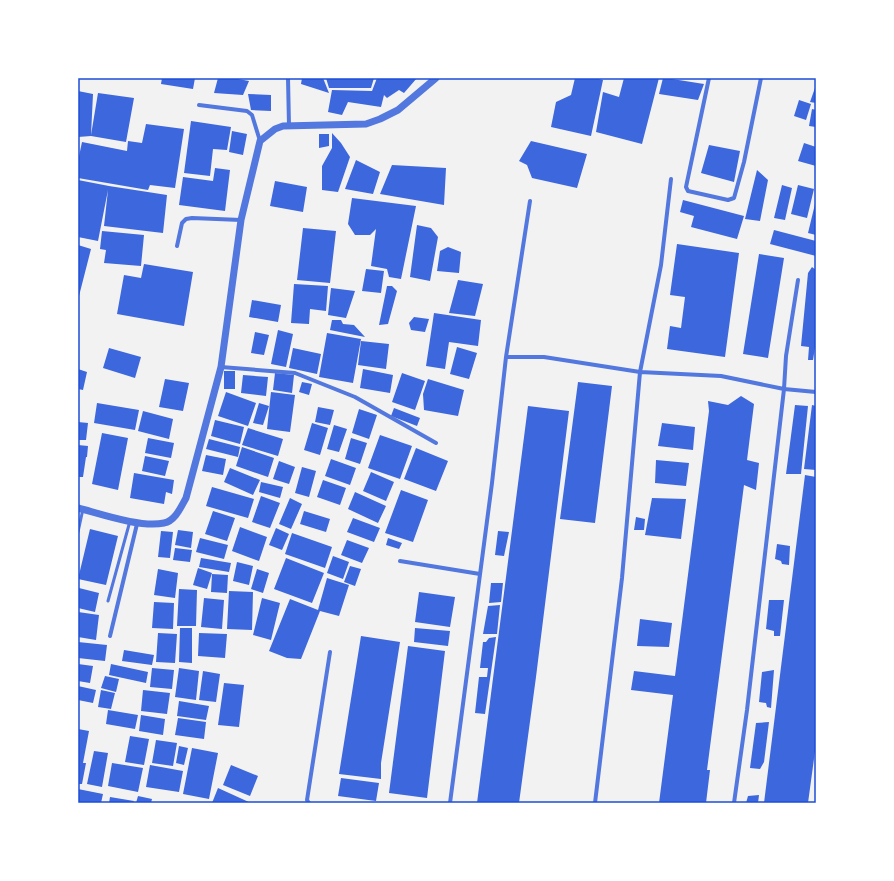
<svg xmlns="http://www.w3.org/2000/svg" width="894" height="881" viewBox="0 0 894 881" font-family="'Noto Serif',serif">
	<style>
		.building { fill: #3d67dc }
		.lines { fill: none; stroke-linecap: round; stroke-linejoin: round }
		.service { stroke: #5277de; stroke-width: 3 }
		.minor { stroke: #5277de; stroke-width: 4 }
		.tertiary { stroke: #5277de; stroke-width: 7 }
		.neatline { fill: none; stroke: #1d4ed8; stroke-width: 1.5 }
	</style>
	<rect width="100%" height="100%" fill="#f2f2f2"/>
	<path class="building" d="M162,78H195L193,89L161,84Z
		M218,78H233L249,81L243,95L214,93Z
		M302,78H323L329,93L301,84Z
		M326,78H374L371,88H329Z
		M377,78H417L404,93L399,90L387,98L384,95L381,107L348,102L342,115L328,112L332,90L372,91Z
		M575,78H595L603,80L591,136L551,127L556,102L571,95Z
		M624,78H659L642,144L596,132L603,92L619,97Z
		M663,78H666L704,84L698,100L659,94Z
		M816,85V103L810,102Z
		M78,91L93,94L91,135L98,93L134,98L126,142L91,136L78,137Z
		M248,94L271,95V111L251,110Z
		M799,100L811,104L806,120L794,116Z
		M812,109L816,110V127L809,126Z
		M191,121L231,127L227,150L213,149L210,176L184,173Z
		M146,124L184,129L175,188L150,185L148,190L78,178V161L82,142L127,151L128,141L142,143Z
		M232,131L247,134L243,155L229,152Z
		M332,133L341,143L350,157L338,192L322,190V166L332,148Z
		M319,134H329V146L319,148Z
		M531,141L587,154L577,188L532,178L527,165L519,161Z
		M804,143L816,147V166L798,161Z
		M709,145L740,151L734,182L701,173Z
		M356,160L380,172L373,194L345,189Z
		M392,165L446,168L444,205L380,194Z
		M215,168L230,170L225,211L179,205L183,177L213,181Z
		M757,170L768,180L760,221L745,219Z
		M78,180L109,186L167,195L163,233L104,226L108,190L98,241L78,237Z
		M275,181L307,187L303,212L270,206Z
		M782,185L792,188L785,220L774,218Z
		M798,185L814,189L807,218L791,214Z
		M352,198L416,206L401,279L389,277L387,269L371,266L376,229L370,235H355L348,224Z
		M683,200L744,216L737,239L691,227L694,216L680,212Z
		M815,204H816V235L808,233Z
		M417,225L431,228L438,237L430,281L410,277Z
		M303,228L336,231L330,283L297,280Z
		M774,230L816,241V256L770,244Z
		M102,231L144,235L141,266L104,263L106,250L100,249Z
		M677,244L739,253L725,357L667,349L670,326L681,328L685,297L670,295Z
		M78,245L91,249L79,296H78Z
		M448,247L461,252L459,273L437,271L440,251Z
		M759,254L784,258L768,358L743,354Z
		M144,264L193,272L184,326L117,314L124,275L141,278Z
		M812,267L816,270V341L813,360H808L809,347L801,346L808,273Z
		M366,269L384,271L381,293L362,291Z
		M458,280L483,284L475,316L449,313Z
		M294,284L328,286L326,311L310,309L309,324L291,323Z
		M387,286H392L397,291L388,324L379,325Z
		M331,288L355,291L346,318L328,315Z
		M252,300L281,305L278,322L249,317Z
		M434,313L481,320L478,346L449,342L445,369L426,366Z
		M414,317L429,319L425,332L411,330L409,323Z
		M332,320H341L343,324L354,325L365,337L330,330Z
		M278,330L293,334L286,367L271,364Z
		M255,332L269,335L264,355L251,353Z
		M327,333L361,339L353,383L319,377Z
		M361,341L389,344L386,369L358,365Z
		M457,347L477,353L469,379L450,374Z
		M109,348L141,357L135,378L103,368Z
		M293,348L321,354L317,374L289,368Z
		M78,369L87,372L83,390L78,389Z
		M363,369L393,375L390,393L360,388Z
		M224,371H235V389H224Z
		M275,373L294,375L292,393L273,390Z
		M402,373L425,381L415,410L392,402Z
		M243,375L268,377L266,396L241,393Z
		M165,379L189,383L183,411L159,407Z
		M428,379L464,390L458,416L424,410L423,394Z
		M302,382L312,384L309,395L299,392Z
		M578,382L612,386L595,523L560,519Z
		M226,392L256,403L248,426L218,416Z
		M271,392L295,395L290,432L267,429Z
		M741,396L754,404L747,460L759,463L756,490L744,485L707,770H710L706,803H659L673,695L631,690L634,671L675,676L709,411L708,401L728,405Z
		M97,403L139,410L135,430L94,423Z
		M259,403L269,406L263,425L253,423Z
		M795,405L808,406L801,474H786Z
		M812,405L816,406V470L804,469Z
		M528,406L569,411L536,677L519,803H477Z
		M318,407L334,410L330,425L315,422Z
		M394,408L420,418L417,426L391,416Z
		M359,409L377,415L369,439L352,433Z
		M143,411L173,419L169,439L138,431Z
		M215,420L244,427L240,444L211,436Z
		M78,422L88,423L86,440H78Z
		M312,423L328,428L320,455L304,450Z
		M662,423L695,427L693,450L658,446Z
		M334,425L347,429L339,452L327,449Z
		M248,428L283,439L278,456L242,445Z
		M102,433L128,438L118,490L92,484Z
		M380,435L412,446L400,479L368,468Z
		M148,438L174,443L171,458L145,453Z
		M351,438L367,443L360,464L345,459Z
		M209,439L240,447L238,457L206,449Z
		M78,445L88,446L87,457H86L83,477H78Z
		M242,447L274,458L268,477L236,466Z
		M416,448L448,461L436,491L404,479Z
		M206,455L226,459L223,475L202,471Z
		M145,456L169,461L165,476L142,471Z
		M331,459L356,468L350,485L325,476Z
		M656,460L689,463L686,486L655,483Z
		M279,461L295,467L289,484L273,479Z
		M302,467L316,471L309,497L295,493Z
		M230,468L260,480L253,495L224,482Z
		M371,472L394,482L386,501L363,491Z
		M134,473L174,480L172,494L166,492L164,504L130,498Z
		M805,475L816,477V744L808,803H764Z
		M323,480L346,488L340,505L317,497Z
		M261,482L283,487L280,498L259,492Z
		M212,487L254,499L248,518L206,506Z
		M401,490L428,500L413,542L385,533Z
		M355,492L386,506L378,523L348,509Z
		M261,496L280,503L270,528L252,522Z
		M290,498L302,504L291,529L279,524Z
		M652,498L686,499L681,539L645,535Z
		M213,511L235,518L227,541L205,534Z
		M304,511L330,519L326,532L300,524Z
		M636,517L645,519L644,530H634Z
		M353,518L380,528L374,542L347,532Z
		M240,527L267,537L259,561L232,551Z
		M276,528L289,534L282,550L269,545Z
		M90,529L118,536L106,585L78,579Z
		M178,530L193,532L191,548L175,545Z
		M161,531L173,532L170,558L158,557Z
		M498,531L509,532L504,556L495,555Z
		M292,533L332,547L325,568L285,554Z
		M200,538L228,545L224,559L196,552Z
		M388,538L402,543L399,549L386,545Z
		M347,540L369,548L362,563L341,555Z
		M777,544L790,546L789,565L782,564L781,561L775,559Z
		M175,548L192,550L190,562L173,560Z
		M333,556L349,562L343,579L327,573Z
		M201,558L231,563L229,572L199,567Z
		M286,558L324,573L312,603L274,589Z
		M237,562L253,566L249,585L233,581Z
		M350,566L361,569L355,586L344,582Z
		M198,568L212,573L207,589L193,585Z
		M158,569L178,573L175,598L154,595Z
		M257,569L269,573L263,593L251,589Z
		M212,574L228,575L227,593L211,592Z
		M327,578L349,585L339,616L320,611L301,659L287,658L269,651L290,599L318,610Z
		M491,583H503L501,602L489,603Z
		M79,588L99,593L95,612L78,608Z
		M179,589L197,590L196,626H177Z
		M229,591L253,592L252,630L227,629Z
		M419,592L455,597L450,627L415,622Z
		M204,598L224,600L222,629L201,627Z
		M262,598L280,603L271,640L253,635Z
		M769,600H784L780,636H774V631L766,629Z
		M154,602L174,603L173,629L152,628Z
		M500,605L497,634H483L488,606Z
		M78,612L99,615L96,640L78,637Z
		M640,619L672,623L669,647L637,646Z
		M180,628H192V663L179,662Z
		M415,628L450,631L448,646L414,642Z
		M158,633L177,634L175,663L156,662Z
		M199,633L227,634L225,658L198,656Z
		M361,636L400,642L381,763V779L339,774Z
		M496,637L485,714L475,713L479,677H487L488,668H480L483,642H486L489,638Z
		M78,642L107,645L105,661L78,658Z
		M408,646L445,651L427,798L389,793Z
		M124,650L154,655L152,665L122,661Z
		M78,664L93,666L90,683L78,681Z
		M111,664L148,672L146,683L109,675Z
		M152,668L174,670L172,689L150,687Z
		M179,668L199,671L196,700L175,697Z
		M774,670L771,708L767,707L766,703L759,702L762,672Z
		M203,671L220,674L216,702L199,700Z
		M105,676L119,679L116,692L101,688Z
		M224,683L244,685L239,727L218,725Z
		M78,686L96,690L93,703L78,700Z
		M101,690L115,693L111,709L98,707Z
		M143,690L170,693L167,714L141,711Z
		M179,701L209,706L206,720L177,716Z
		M108,710L138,715L135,729L106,724Z
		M141,715L165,719L163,735L139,731Z
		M178,718L206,722L204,739L175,735Z
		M769,722L764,762L760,769L750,768L756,723Z
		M78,729L89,731L83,763H86L82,784H78Z
		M130,736L149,739L144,765L125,762Z
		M156,740L177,743L173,766L152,763Z
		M179,746L188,748L184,765L176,763Z
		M192,748L218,753L209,799L183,794Z
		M94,751L108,753L102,787L87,784Z
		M112,763L143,768L138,792L108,786Z
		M150,765L183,771L179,792L146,787Z
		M231,765L258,776L250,796L223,785Z
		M341,778L379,783L376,801L338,796Z
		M218,788L251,803H212Z
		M78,789L103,794L101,803H78Z
		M759,795L758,803H746L748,796Z
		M138,796L152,799L151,803H136Z
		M110,797L134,801L133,803H109Z"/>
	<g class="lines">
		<path class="service" d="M78,532L83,509
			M108,601L130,521"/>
		<path class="minor" d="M288,78L289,126
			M709,78L686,187L688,191L728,200L734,198L744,162L761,78
			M199,105L247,111L252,115L260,141
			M177,246L182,223L186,219L192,218L241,220
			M506,357H544L640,372L721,376L784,389L816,392
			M221,367L295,373L355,397L436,443
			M400,561L480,574
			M110,636L137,524
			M309,803L307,800L330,652
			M450,803L492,483L506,357L530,201
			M595,803L622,578L640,372L661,265L671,179
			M734,803L747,710L784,389L786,356L798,280"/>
		<path class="tertiary" d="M78,508C101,514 141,528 164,523C175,521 181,507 186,498L221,367L241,220L260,141L275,129L283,126L366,124L380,119L398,110L436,78"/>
	</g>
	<rect width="894" height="881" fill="none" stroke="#ffffff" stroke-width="158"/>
	<rect x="79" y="79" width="736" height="723" class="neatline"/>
</svg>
